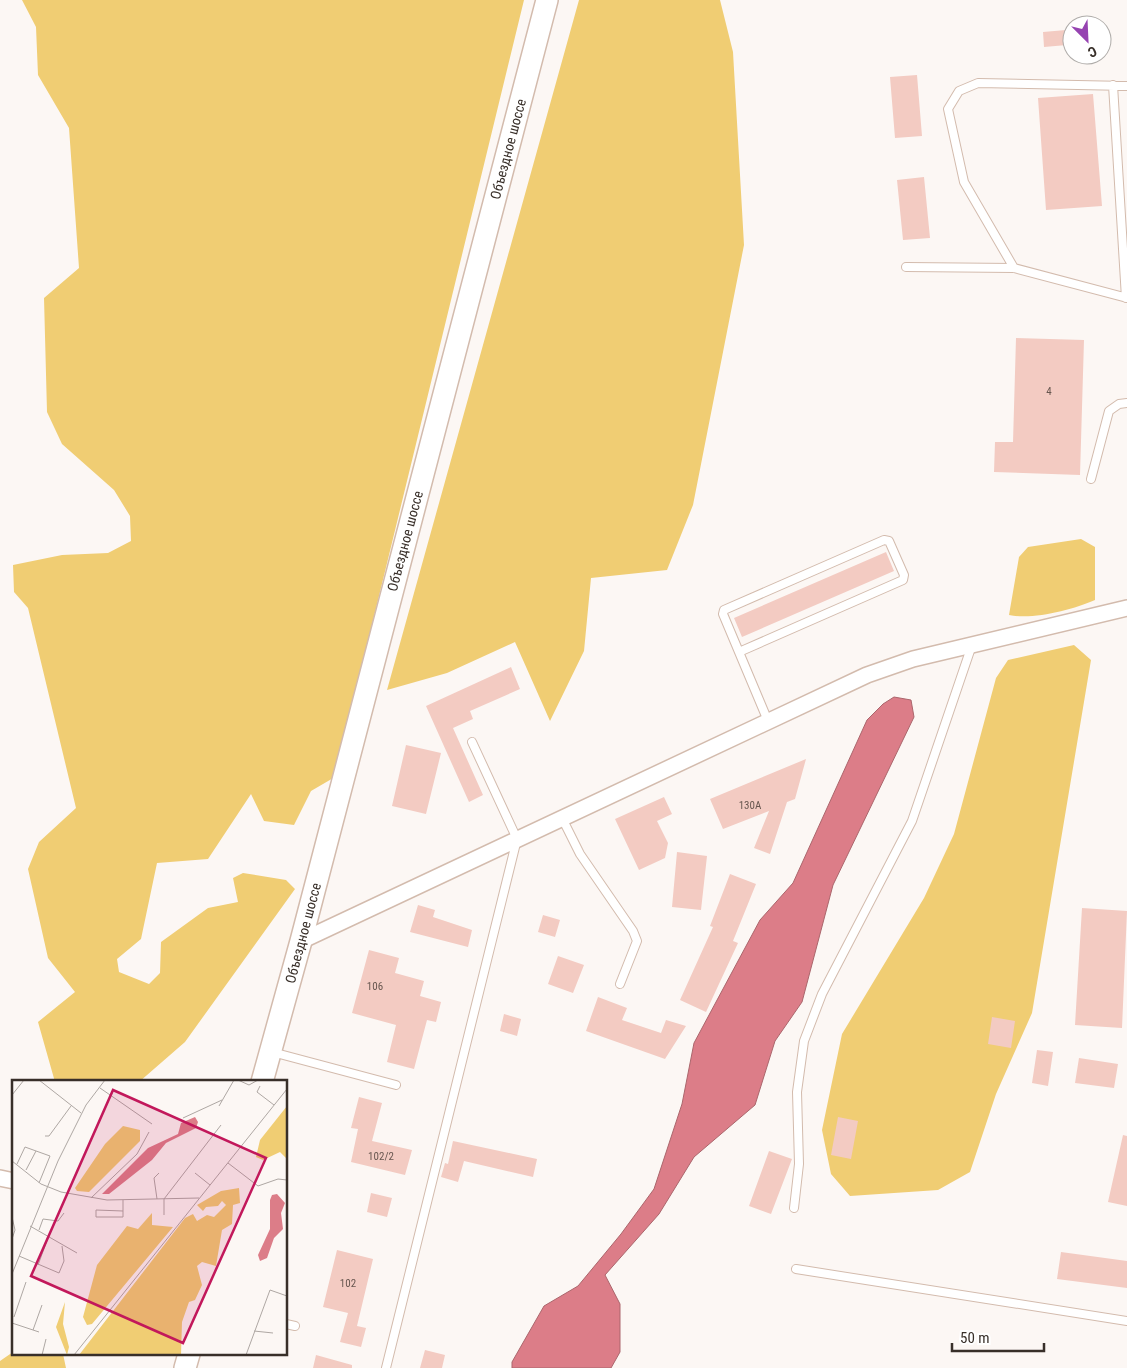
<svg xmlns="http://www.w3.org/2000/svg" width="1127" height="1368" viewBox="0 0 1127 1368" font-family="'Roboto Condensed',sans-serif">
	<style>
		.green { fill: #f0cd73 }
		.water { fill: #dc7d88; stroke: #ab666c }
		.building { fill: #f3cbc2 }
		.lines { fill: none; stroke-linecap: round; stroke-linejoin: round }
		.service-casing { stroke: #d3bbad; stroke-width: 10 }
		.minor-casing { stroke: #d3bbad; stroke-width: 18 }
		.secondary-casing { stroke: #d3bbad; stroke-width: 24 }
		.service { stroke: #fff; stroke-width: 8 }
		.minor { stroke: #fff; stroke-width: 15 }
		.secondary { stroke: #fff; stroke-width: 21 }
		.labels { text-anchor: middle; dominant-baseline: central; stroke-width: 4.5; stroke-linejoin: round; paint-order: stroke }
		.number-label { font-size: 11px; fill: #67564f }
		.street-label { font-size: 14px; fill: #382f29; stroke: #fff }
		.inset-road { fill: none; stroke: #aea7a3; stroke-width: 1 }
		.view { fill: #c2185b; fill-opacity: 0.15; stroke: #c2185b; stroke-width: 2.5 }
		.inset-edge { fill: none; stroke: #382f29; stroke-width: 2.5 }
	</style>
	<rect width="100%" height="100%" fill="#fcf7f4"/>
	<path class="green" d="M22,0H524L335,777L311,791L294,825L264,821L251,794L208,859L157,863L141,939L117,959L119,972L149,984L160,973L161,942L208,908L238,902L233,878L243,873L286,880L295,889L185,1042L139,1082H55L38,1022L75,992L48,958L28,869L39,842L76,808L28,608L14,592L13,565L62,555L108,553L131,541L130,516L114,490L62,444L47,412L44,298L79,268L69,128L38,75L36,27Z
		M579,0H720L733,52L744,245L693,505L667,570L591,578L584,651L550,721L515,642L447,673L387,690Z
		M1081,539L1095,547V600C1072,610 1033,620 1009,615L1019,557L1028,547Z
		M1074,645L1091,660L1032,1013L996,1094L970,1172L938,1190L850,1196L831,1174L822,1130L842,1034L924,898L954,834L996,678L1008,660Z
		M13,1352L14,1354H63L66,1368H0V1361Z"/>
	<path class="water" d="M894,697L911,700L914,717L833,885L802,1002L775,1041L755,1105L694,1157L659,1214L605,1275L620,1304V1352L611,1368H512V1362L544,1306L578,1286L621,1234L654,1189L682,1104L694,1043L760,920L793,883L867,720L883,704Z"/>
	<path class="building" d="M1066,30L1067,45L1044,47L1043,32Z
		M917,75L922,136L895,138L890,77Z
		M1093,94L1102,206L1046,210L1038,98Z
		M924,177L930,238L903,240L897,180Z
		M1016,338L1084,340L1080,475L994,472L995,442H1013Z
		M886,552L894,571L742,637L734,618Z
		M511,667L520,689L470,711L473,719L453,728L483,795L469,802L426,706Z
		M406,745L441,753L426,814L392,806Z
		M806,759L795,799L787,802L770,854L754,848L769,811L723,829L710,799Z
		M664,797L672,814L657,821L668,843L665,858L639,870L615,819Z
		M677,852L707,856L701,910L672,907Z
		M730,874L756,884L733,941L738,943L706,1012L680,1000L713,927L710,926Z
		M418,905L435,910L433,917L472,930L468,947L410,932Z
		M1082,908L1127,911L1122,1028L1075,1025Z
		M543,915L560,920L555,937L538,932Z
		M369,950L399,958L395,973L424,981L420,996L441,1002L436,1022L427,1020L414,1069L387,1062L396,1025L352,1013Z
		M558,956L584,965L573,993L548,984Z
		M598,997L627,1008L622,1020L661,1033L666,1020L686,1026L665,1059L586,1031Z
		M504,1014L521,1019L517,1036L500,1031Z
		M992,1017L1015,1021L1011,1048L988,1044Z
		M1037,1050L1053,1052L1048,1086L1032,1083Z
		M1079,1058L1118,1064L1114,1088L1075,1083Z
		M359,1097L382,1103L372,1141L412,1150L405,1175L351,1162L358,1129L351,1128Z
		M838,1117L858,1121L851,1159L831,1155Z
		M1123,1135L1127,1136V1206L1108,1202Z
		M453,1141L537,1159L533,1177L464,1161L458,1182L441,1177L445,1163L448,1164Z
		M769,1151L792,1159L771,1214L749,1206Z
		M371,1193L392,1198L387,1217L367,1212Z
		M337,1250L373,1259L357,1326L366,1328L361,1347L340,1342L348,1313L323,1307Z
		M1061,1252L1127,1261V1288L1057,1279Z
		M425,1350L445,1355L442,1368H420Z
		M316,1355L352,1365V1368H313Z"/>
	<g class="lines">
		<defs>
			<path id="service" d="M1113,85L1126,298
				M906,267L1014,268L1127,298
				M1014,268L964,182L948,109L959,91L978,83L1127,86
				M1091,479L1109,411L1119,404L1127,403
				M739,652L903,580L904,575L889,541L884,540L724,610L723,614L768,721
				M562,818L580,854L633,931L637,941L620,984
				M272,1052L396,1085
				M794,1208L799,1164L797,1092L804,1041L822,994L912,821L972,645
				M796,1269L1127,1321
				M286,1324L295,1326
				M386,1368L517,839L472,742"/>
			<path id="minor" d="M301,941L867,675L913,659L1127,608
				M0,1178L14,1181"/>
			<path id="secondary" d="M262,1082L301,941L547,0
				M185,1368L189,1354"/>
		</defs>
		<use href="#service" class="service-casing"/>
		<use href="#minor" class="minor-casing"/>
		<use href="#secondary" class="secondary-casing"/>
		<use href="#service" class="service"/>
		<use href="#minor" class="minor"/>
		<use href="#secondary" class="secondary"/>
	</g>
	<g class="labels">
		<g class="number-label">
			<text x="1049" y="391">4</text>
			<text x="750" y="805">130А</text>
			<text x="375" y="986">106</text>
			<text x="381" y="1156">102/2</text>
			<text x="348" y="1283">102</text>
		</g>
		<g class="street-label">
			<text transform="translate(508 149) rotate(-75)">Объездное шоссе</text>
			<text transform="translate(405 541) rotate(-75)">Объездное шоссе</text>
			<text transform="translate(303 933) rotate(-75)">Объездное шоссе</text>
		</g>
	</g>
	<g transform="translate(12 1080)">
		<rect width="275" height="275" fill="#fcf7f4"/>
		<path d="M275,26V79L268,72L251,80L244,77L248,60ZM111,46L128,50V61L77,112L65,111L63,108L93,64ZM227,108L228,123L221,125L220,144L210,150L204,186L190,182L185,186L190,205L183,220L177,222L170,242L169,275H67L173,138L181,134L185,141L195,135L202,137L214,125L210,121L206,126L194,127L191,131L185,125L209,111ZM140,133V145L161,147L80,244L75,245L71,237L85,185L115,146L126,149ZM53,222L51,244L57,267L55,275L44,247Z" fill="#f0cd73"/>
		<path d="M183,37L186,42L184,48L154,63L140,80L97,114H90L136,68L166,54L169,43ZM265,114L273,123L269,133L271,149L262,158L255,178L248,181L246,175L258,149V120L260,115Z" fill="#dc7d88"/>
		<path class="inset-road" d="M27,0L69,33M226,0L237,5L246,0M248,6L245,12L262,25M88,8L140,44M0,15L12,0M207,26L222,0M171,38L210,20M33,56H37L59,26M0,81L29,104L49,112L95,120L187,118M216,83L246,106L266,99L275,100M5,84L13,67L38,76L27,103M14,90L24,71M183,93L198,105M79,118L125,74L137,52M145,119L142,98L147,93M111,131L84,130V137H111V120M152,135V119L209,45M0,137L3,150L0,159M18,146L65,173M27,150L31,139L46,141L52,133M7,176L47,193L52,181L50,166M26,185L37,155M0,194L46,81L74,25L93,0M2,237L14,202M0,243L27,252M21,250L30,225M242,251L261,253M30,275L34,259M62,275L275,9M234,275L258,210L275,216"/>
		<path class="view" d="M101,10L254,78L171,263L19,196Z"/>
		<rect width="275" height="275" class="inset-edge"/>
	</g>
	<g transform="translate(1087 40) rotate(156)"><circle r="24" fill="#ffffff" stroke="#afaca9"/>
	<path d="M0-4L9 19L0 12L-9 19Z" fill="#9643b1"/>
	<text y="-8" font-size="14" font-weight="bold" text-anchor="middle" fill="#382f29">С</text>
	</g>
	<path d="M952 1343v8h92v-8" fill="none" stroke="#382f29" stroke-width="2.5"/>
	<text x="960" y="1343" font-size="15" fill="#382f29" stroke="#ffffff" stroke-width="4" paint-order="stroke">50 m</text>
</svg>
